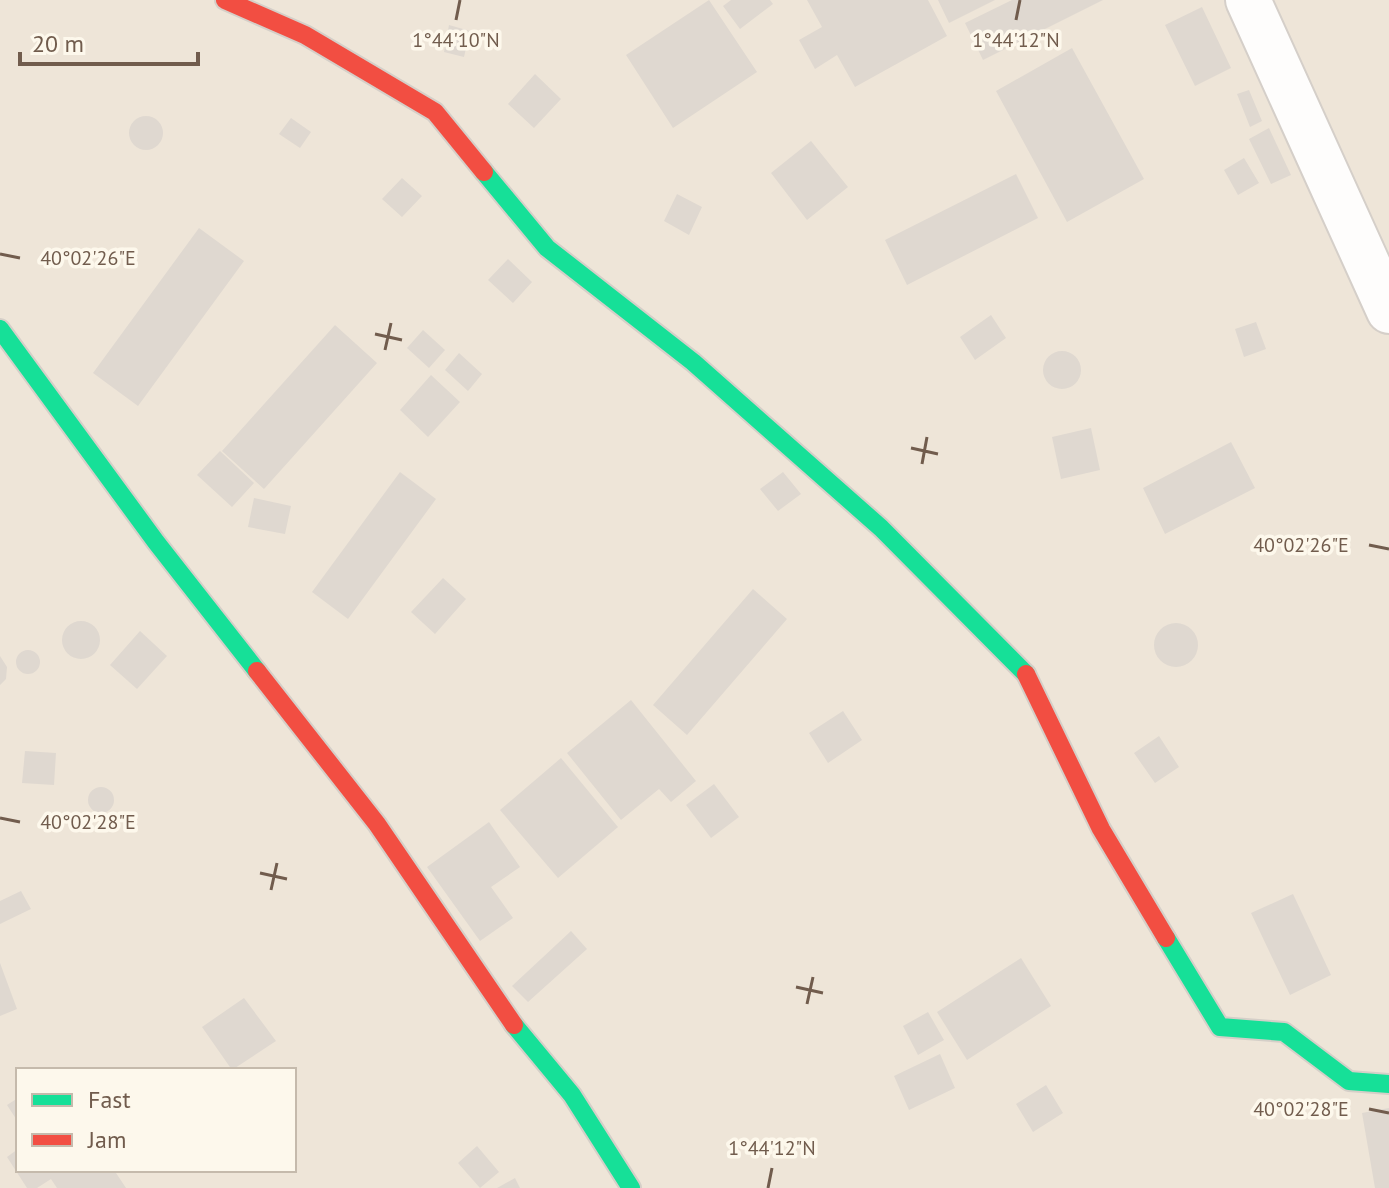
<svg xmlns="http://www.w3.org/2000/svg" width="1389" height="1188" viewBox="0 0 1389 1188" font-family="'PT Sans',sans-serif">
	<style>
		.residential { fill: #eee5d8; fill-rule: evenodd }
		.building { fill: #dfd8d0 }
		.lines { fill: none; stroke-linecap: round; stroke-linejoin: round }
		.street-casing { stroke: #d5cfc9; stroke-width: 48 }
		.fast-casing { stroke: #d5cfc8; stroke-width: 22 }
		.jam-casing { stroke: #d5cfc8; stroke-width: 22 }
		.street { stroke: #fefdfc; stroke-width: 44 }
		.fast { stroke: #16e098; stroke-width: 18 }
		.jam { stroke: #f24e42; stroke-width: 18 }
		.ticks { fill: none; stroke: #715c4d; stroke-width: 3 }
		.ticks-label { font-size: 20px; text-anchor: middle; fill: #715c4d; stroke: #fdf8ec; stroke-width: 7; stroke-linejoin: round; paint-order: stroke }
	</style>
	<rect width="100%" height="100%" fill="#f6f2ea"/>
	<path class="residential" d="M0,0H1389V1188H0ZM18,1070H294V1170H18Z"/>
	<path class="building" d="M709,0L757,72L673,128L626,55Z
		M731,0H770L773,4L740,29L723,6Z
		M807,0H928L947,36L855,87L837,55L815,69L799,40L822,27Z
		M938,0H995L949,23Z
		M1012,0H1103L983,60L965,23Z
		M1202,7L1231,68L1195,86L1165,25Z
		M449,25L470,31L464,57L444,52Z
		M1072,48L1144,179L1067,222L996,91Z
		M535,74L561,99L534,128L508,104Z
		M1249,90L1262,121L1250,127L1237,94Z
		M129 133a17 17 0 1 1 34 0a17 17 0 1 1-34 0Z
		M291,118L311,132L300,148L279,134Z
		M1269,128L1291,175L1271,184L1249,139Z
		M811,141L848,187L807,220L771,173Z
		M1244,158L1259,183L1238,195L1224,170Z
		M1016,174L1038,218L907,285L885,240Z
		M402,178L422,196L402,217L382,199Z
		M677,194L702,207L689,235L664,221Z
		M199,228L244,261L138,406L93,373Z
		M508,259L532,282L513,303L488,280Z
		M991,315L1006,338L975,360L960,337Z
		M1256,322L1266,349L1244,357L1235,329Z
		M335,325L377,363L264,489L222,451Z
		M423,330L445,350L429,368L407,348Z
		M1043 370a19 19 0 1 1 38 0a19 19 0 1 1-38 0Z
		M459,353L482,374L468,391L445,370Z
		M431,375L460,402L428,437L400,410Z
		M1091,428L1100,470L1061,479L1052,437Z
		M1231,442L1255,488L1165,534L1143,488Z
		M220,451L254,483L232,507L197,475Z
		M400,472L436,499L348,619L312,592Z
		M783,472L801,494L778,511L760,489Z
		M254,498L291,506L285,534L248,527Z
		M443,578L466,599L435,634L411,612Z
		M753,589L787,619L687,735L653,705Z
		M62 640a19 19 0 1 1 38 0a19 19 0 1 1-38 0Z
		M1154 645a22 22 0 1 1 44 0a22 22 0 1 1-44 0Z
		M140,631L167,656L137,689L110,665Z
		M16 662a12 12 0 1 1 24 0a12 12 0 1 1-24 0Z
		M0,656L7,667L6,679L0,685Z
		M631,700L696,781L671,802L659,789L621,820L567,753Z
		M843,711L862,740L828,763L809,733Z
		M1159,736L1179,767L1155,783L1134,753Z
		M25,751L56,753L54,785L22,783Z
		M561,758L618,827L558,878L500,810Z
		M714,784L739,817L711,838L686,805Z
		M88 800a13 13 0 1 1 26 0a13 13 0 1 1-26 0Z
		M489,822L520,867L491,887L513,918L480,941L427,867Z
		M21,891L31,909L0,924V901Z
		M1293,894L1331,975L1290,995L1251,913Z
		M571,931L587,949L528,1002L512,986Z
		M1021,958L1051,1006L967,1060L937,1012Z
		M0,963L17,1009L0,1016Z
		M244,998L276,1041L232,1070L202,1027Z
		M928,1012L944,1040L918,1055L903,1026Z
		M940,1054L955,1088L909,1110L894,1076Z
		M1046,1085L1063,1113L1033,1132L1016,1104Z
		M18,1098V1122L7,1105Z
		M1389,1108V1188H1375L1362,1113Z
		M477,1146L499,1172L480,1188L458,1163Z
		M18,1149V1170H114L126,1188H57L51,1179L37,1188H27L7,1157Z
		M515,1178L520,1188H497Z"/>
	<g class="lines">
		<defs>
			<path id="street" d="M1248,0L1389,311"/>
			<path id="fast" d="M484,172L547,248L693,362L881,528L1026,674
				M0,329L156,542L257,671
				M1166,938L1220,1027L1284,1032L1349,1081L1389,1084
				M514,1025L572,1095L631,1188"/>
			<path id="jam" d="M225,0L305,35L435,112L484,172
				M257,671L377,824L514,1025
				M1026,674L1101,829L1166,938"/>
		</defs>
		<use href="#street" class="street-casing"/>
		<use href="#fast" class="fast-casing"/>
		<use href="#jam" class="jam-casing"/>
		<use href="#street" class="street"/>
		<use href="#fast" class="fast"/>
		<use href="#jam" class="jam"/>
	</g>
	<path class="ticks" d="M456,20L460,0M1016,20L1020,0M0,254L20,258M375,334L402,340M385,350L391,323M911,448L938,454M922,464L927,437M1369,545L1389,549M0,818L20,822M260,873L287,879M271,890L277,863M796,987L823,993M807,1004L813,977M1369,1109L1389,1113M768,1188L772,1168"/>
	<g class="ticks-label">
		<text x="456" y="47">1°44'10"N</text>
		<text x="1016" y="47">1°44'12"N</text>
		<text x="88" y="265">40°02'26"E</text>
		<text x="1301" y="552">40°02'26"E</text>
		<text x="88" y="829">40°02'28"E</text>
		<text x="1301" y="1116">40°02'28"E</text>
		<text x="772" y="1155">1°44'12"N</text>
	</g>
	<rect x="16" y="1068" width="280" height="104" fill="#fdf8ec" stroke="#c5baac" stroke-width="2"/>
	<rect x="32" y="1094" width="40" height="12" fill="#16e098" stroke="#c5baac" stroke-width="2"/>
	<text x="88" y="1108" font-size="24" fill="#715c4d">Fast</text>
	<rect x="32" y="1134" width="40" height="12" fill="#f24e42" stroke="#c5baac" stroke-width="2"/>
	<text x="88" y="1148" font-size="24" fill="#715c4d">Jam</text>
	<path d="M20 52v12h178v-12" fill="none" stroke="#715c4d" stroke-width="4"/>
	<text x="32" y="52" font-size="24" fill="#715c4d" stroke="#fdf8ec" stroke-width="6" paint-order="stroke">20 m</text>
</svg>
